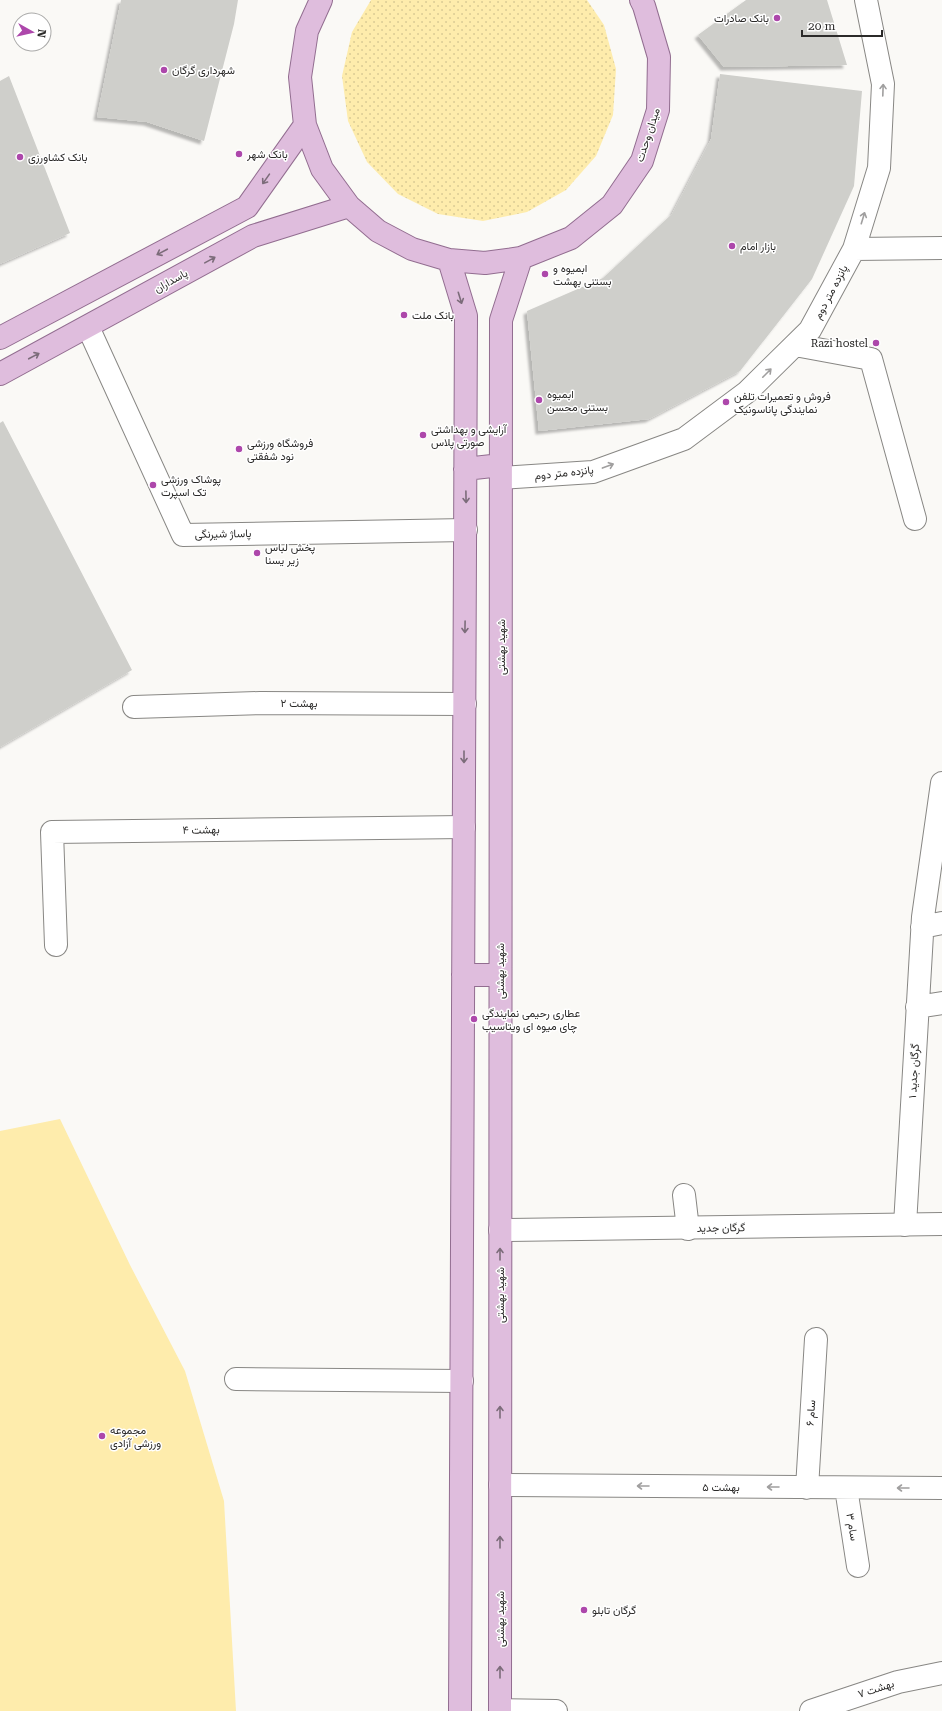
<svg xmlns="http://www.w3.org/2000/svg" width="942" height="1711" viewBox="0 0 942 1711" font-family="'Roboto Serif',Vazirmatn,serif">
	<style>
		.grass { fill: url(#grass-dots) }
		.garden { fill: #feecac }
		.building { fill: #cfcfcb; filter: url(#shadow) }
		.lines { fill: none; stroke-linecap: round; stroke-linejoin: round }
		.pedestrian-casing { stroke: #888784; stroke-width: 24 }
		.minor-casing { stroke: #888784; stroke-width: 24 }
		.secondary-casing { stroke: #888784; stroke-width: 24 }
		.primary-casing { stroke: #926d90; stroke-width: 24 }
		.pedestrian { stroke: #fff; stroke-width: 22 }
		.minor { stroke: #fff; stroke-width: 22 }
		.secondary { stroke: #fff; stroke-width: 22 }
		.primary { stroke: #dfbddd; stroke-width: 22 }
		.oneway { stroke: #a09f9f }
		.oneway2 { stroke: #7c6c7a }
		.poi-dot { fill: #ad47ab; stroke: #fff; stroke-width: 1.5 }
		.labels { text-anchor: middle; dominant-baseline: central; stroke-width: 3; stroke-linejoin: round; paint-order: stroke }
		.poi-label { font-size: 11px; fill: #2b2a29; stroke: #fff; text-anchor: start }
		.street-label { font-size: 11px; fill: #2b2a29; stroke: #fff }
	</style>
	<defs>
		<pattern id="grass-dots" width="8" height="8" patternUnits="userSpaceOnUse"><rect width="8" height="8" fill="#feecac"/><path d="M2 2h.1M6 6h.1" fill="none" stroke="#dacb94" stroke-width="1.8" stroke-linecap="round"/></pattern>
		<filter id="shadow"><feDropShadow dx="-3.5" dy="3.5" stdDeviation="1" flood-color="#0004"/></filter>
	</defs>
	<rect width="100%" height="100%" fill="#faf9f6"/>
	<path class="grass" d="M371,0H587L604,25L616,69L613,115L596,156L566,190L527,212L483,221L438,214L398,194L367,162L348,121L342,76L352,32Z"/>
	<path class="garden" d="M60,1119L130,1265L185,1371L224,1501L236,1711H0V1131Z"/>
	<path class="building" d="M121,0H238L234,24L204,141L147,122L97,117Z
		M746,0H827L847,65L724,67L698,35Z
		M720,74L862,91L854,186L812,279L740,371L649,419L539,431L527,311L603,278L672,214L711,139Z
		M9,76L70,233L0,264V81Z
		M3,421L132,670L0,747V423Z"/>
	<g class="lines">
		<defs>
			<path id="pedestrian" d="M88,327L183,535L466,530"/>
			<path id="minor" d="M854,249L942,248
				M795,345L871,359L915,519
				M501,478L593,472L684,439L747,392L810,330L854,249L879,168L883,84L866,0
				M134,707L260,703L465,704
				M922,927L942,923
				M56,945L52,832L464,827
				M917,1007L942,1003
				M684,1195L688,1229
				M905,1225L923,917L942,783
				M236,1379L462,1381
				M500,1485L942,1488
				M807,1488L816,1339
				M846,1488L858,1566
				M500,1710L556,1711
				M811,1711L898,1682L942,1673"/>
			<path id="secondary" d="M500,1230L942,1224"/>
			<path id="primary" d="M321,0L307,31L300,77L305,125L322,169L349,206L378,231L412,249L449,260L485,263L521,258L571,238L612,205L642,161L658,110L659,57L644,6L641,0
				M449,260L466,316L460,1711
				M0,338L247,207L305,125
				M0,374L253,236L349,206
				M465,469L501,465
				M463,975H500
				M500,1711L501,320L521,258"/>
		</defs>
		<use href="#pedestrian" class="pedestrian-casing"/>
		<use href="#minor" class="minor-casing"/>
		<use href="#secondary" class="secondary-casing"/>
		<use href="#primary" class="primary-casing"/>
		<use href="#pedestrian" class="pedestrian"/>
		<use href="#minor" class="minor"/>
		<use href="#secondary" class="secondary"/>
		<use href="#primary" class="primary"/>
	</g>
	<defs><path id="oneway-shaft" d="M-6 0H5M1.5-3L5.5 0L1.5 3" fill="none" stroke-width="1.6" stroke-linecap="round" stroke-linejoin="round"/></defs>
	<g class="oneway">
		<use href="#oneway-shaft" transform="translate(883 90) rotate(-88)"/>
		<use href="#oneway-shaft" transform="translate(863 218) rotate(-73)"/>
		<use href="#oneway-shaft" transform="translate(767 373) rotate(-45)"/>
		<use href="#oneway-shaft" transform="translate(608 466) rotate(-20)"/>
		<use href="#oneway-shaft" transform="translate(643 1486) rotate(-180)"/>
		<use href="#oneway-shaft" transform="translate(773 1487) rotate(-180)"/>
		<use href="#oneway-shaft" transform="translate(903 1488) rotate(-180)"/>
	</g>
	<g class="oneway2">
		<use href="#oneway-shaft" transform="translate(266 179) rotate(125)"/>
		<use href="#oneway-shaft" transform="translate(162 252) rotate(152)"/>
		<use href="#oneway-shaft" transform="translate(210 260) rotate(-29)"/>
		<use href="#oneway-shaft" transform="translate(460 298) rotate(73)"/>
		<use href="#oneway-shaft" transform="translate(34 356) rotate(-28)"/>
		<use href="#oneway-shaft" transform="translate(466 497) rotate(89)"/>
		<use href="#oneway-shaft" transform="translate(465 627) rotate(91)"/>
		<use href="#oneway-shaft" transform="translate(464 757) rotate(90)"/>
		<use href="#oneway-shaft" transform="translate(500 1254) rotate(-90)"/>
		<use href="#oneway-shaft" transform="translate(500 1412) rotate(-90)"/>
		<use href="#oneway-shaft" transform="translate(500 1542) rotate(-90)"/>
		<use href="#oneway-shaft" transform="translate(500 1672) rotate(-90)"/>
	</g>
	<g class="poi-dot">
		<circle cx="777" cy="18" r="4"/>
		<circle cx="164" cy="70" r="4"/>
		<circle cx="239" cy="154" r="4"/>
		<circle cx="20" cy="157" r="4"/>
		<circle cx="732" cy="246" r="4"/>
		<circle cx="545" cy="274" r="4"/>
		<circle cx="404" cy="315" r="4"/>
		<circle cx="876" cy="343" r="4"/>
		<circle cx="539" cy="400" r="4"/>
		<circle cx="726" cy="402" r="4"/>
		<circle cx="423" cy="435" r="4"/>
		<circle cx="239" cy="449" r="4"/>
		<circle cx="153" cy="485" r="4"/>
		<circle cx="257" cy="553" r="4"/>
		<circle cx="474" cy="1019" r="4"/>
		<circle cx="102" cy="1436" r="4"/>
		<circle cx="584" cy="1610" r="4"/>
	</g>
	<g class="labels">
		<g class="poi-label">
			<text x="769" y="18" text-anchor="end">بانک صادرات</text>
			<text x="172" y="70">شهرداری گرگان</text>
			<text x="247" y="154">بانک شهر</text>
			<text x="28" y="157">بانک کشاورزی</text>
			<text x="740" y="246">بازار امام</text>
			<text x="553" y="268">ابمیوه و<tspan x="553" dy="13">بستنی بهشت</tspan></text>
			<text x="412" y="315">بانک ملت</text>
			<text x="868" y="343" text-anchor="end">Razi hostel</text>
			<text x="547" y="394">ابمیوه<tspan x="547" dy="13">بستنی محسن</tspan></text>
			<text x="734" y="396">فروش و تعمیرات تلفن<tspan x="734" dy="13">نمایندگی پاناسونیک</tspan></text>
			<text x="431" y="429">آرایشی و بهداشتی<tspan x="431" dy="13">صورتی پلاس</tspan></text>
			<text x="247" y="443">فروشگاه ورزشی<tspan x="247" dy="13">نود شفقتی</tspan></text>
			<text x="161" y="479">پوشاک ورزشی<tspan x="161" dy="13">تک اسپرت</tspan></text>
			<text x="265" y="547">پخش لباس<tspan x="265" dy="13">زیر یسنا</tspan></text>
			<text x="482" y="1013">عطاری رحیمی نمایندگی<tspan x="482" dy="13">چای میوه ای ویتاسیب</tspan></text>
			<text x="110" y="1430">مجموعه<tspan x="110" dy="13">ورزشی آزادی</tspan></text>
			<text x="592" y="1610">گرگان تابلو</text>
		</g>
		<g class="street-label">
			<text transform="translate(648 135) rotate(-72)">میدان وحدت</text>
			<text transform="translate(171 281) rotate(-29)">پاسداران</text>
			<text transform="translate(831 292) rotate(-62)">پانزده متر دوم</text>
			<text transform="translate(564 473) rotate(-6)">پانزده متر دوم</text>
			<text transform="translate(223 534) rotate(-1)">پاساژ شیرنگی</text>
			<text transform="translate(501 647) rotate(-90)">شهید بهشتی</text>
			<text x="299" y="703">بهشت ۲</text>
			<text transform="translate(201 830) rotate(-1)">۴ بهشت</text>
			<text transform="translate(500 971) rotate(-90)">شهید بهشتی</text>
			<text transform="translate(914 1071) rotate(-87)">گرگان جدید ۱</text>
			<text transform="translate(721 1228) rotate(-1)">گرگان جدید</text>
			<text transform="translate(500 1295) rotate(-90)">شهید بهشتی</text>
			<text transform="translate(811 1413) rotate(-86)">۶ سام</text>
			<text x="721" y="1487">بهشت ۵</text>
			<text transform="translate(852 1527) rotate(81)">۳ سام</text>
			<text transform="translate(500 1619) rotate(-90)">شهید بهشتی</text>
			<text transform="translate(876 1689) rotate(-18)">بهشت ۷</text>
		</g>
	</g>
	<g transform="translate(32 32) rotate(98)"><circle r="19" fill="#ffffff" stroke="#aaaaa9"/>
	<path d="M0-3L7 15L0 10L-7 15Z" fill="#ad47ab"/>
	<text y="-6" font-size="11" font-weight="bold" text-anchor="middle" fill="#2b2a29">N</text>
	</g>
	<path d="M802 30v6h80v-6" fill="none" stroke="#2b2a29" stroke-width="2"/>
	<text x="808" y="30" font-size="12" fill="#2b2a29" stroke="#ffffff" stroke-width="3" paint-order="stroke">20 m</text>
</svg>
